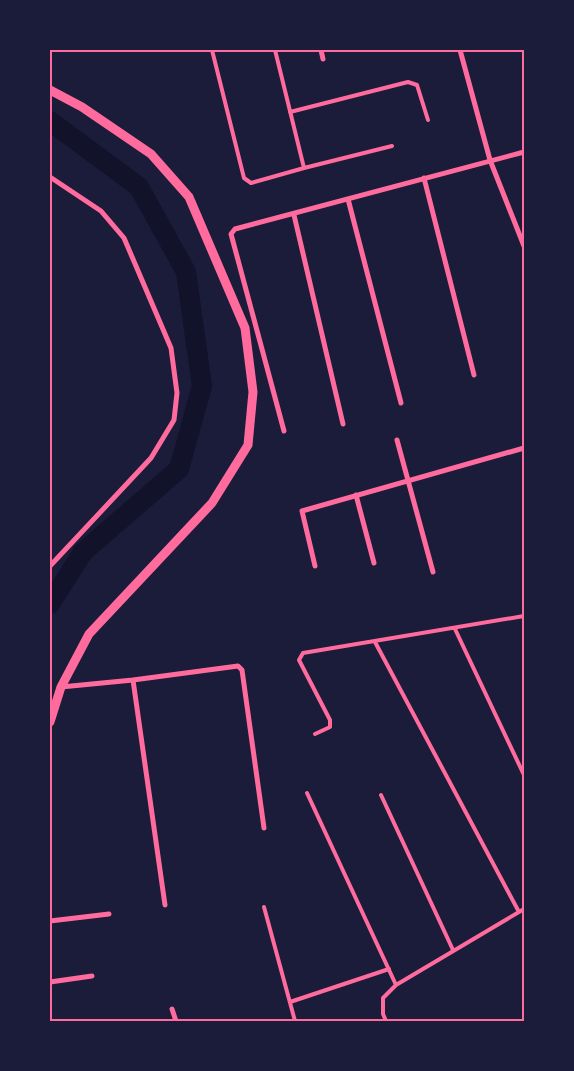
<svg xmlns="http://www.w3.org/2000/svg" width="574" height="1071" viewBox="0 0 574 1071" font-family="'Fira Sans',sans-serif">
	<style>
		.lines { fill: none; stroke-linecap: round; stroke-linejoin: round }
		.canal { stroke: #12122b; stroke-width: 20 }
		.service { stroke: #ff6b9d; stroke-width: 4 }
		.minor { stroke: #ff6b9d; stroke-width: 5 }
		.tertiary { stroke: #ff6b9d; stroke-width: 9 }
		.neatline { fill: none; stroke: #ff6b9d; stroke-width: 2 }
	</style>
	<rect width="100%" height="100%" fill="#1b1b3a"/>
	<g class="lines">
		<path class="canal" d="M50,121L139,187L186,272L202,386L179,469L83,552L50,604"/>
		<path class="service" d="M212,50L244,178L251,183L304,168L275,50
			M290,112L408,82L417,85L428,120
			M304,168L392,146
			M455,629L524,775
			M375,642L519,912
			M315,734L330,727V720L299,660L303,653L524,616
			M307,793L396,985
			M381,795L453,950
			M264,907L295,1021
			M290,1002L389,969
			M386,1021L383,1014V998L396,985L524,909"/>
		<path class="minor" d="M321,50L323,59
			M460,50L490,160L524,246
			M50,177L101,211L124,238L171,348L177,393L174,420L151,458L50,566
			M424,178L474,375
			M348,199L401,403
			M294,215L343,424
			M284,431L231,234L235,229L524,152
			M397,440L433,572
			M356,495L374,563
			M315,566L302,511L524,448
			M61,687L133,680
			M165,905L133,680L238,666L242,670L264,828
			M50,921L109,914
			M50,982L92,976
			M172,1009L176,1021"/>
		<path class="tertiary" d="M50,90L82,107L151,154L189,197L245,328L253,392L248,445L212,503L89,634L61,687L50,722"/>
	</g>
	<rect width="574" height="1071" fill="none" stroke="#1b1b3a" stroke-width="102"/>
	<rect x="51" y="51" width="472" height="969" class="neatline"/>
</svg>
